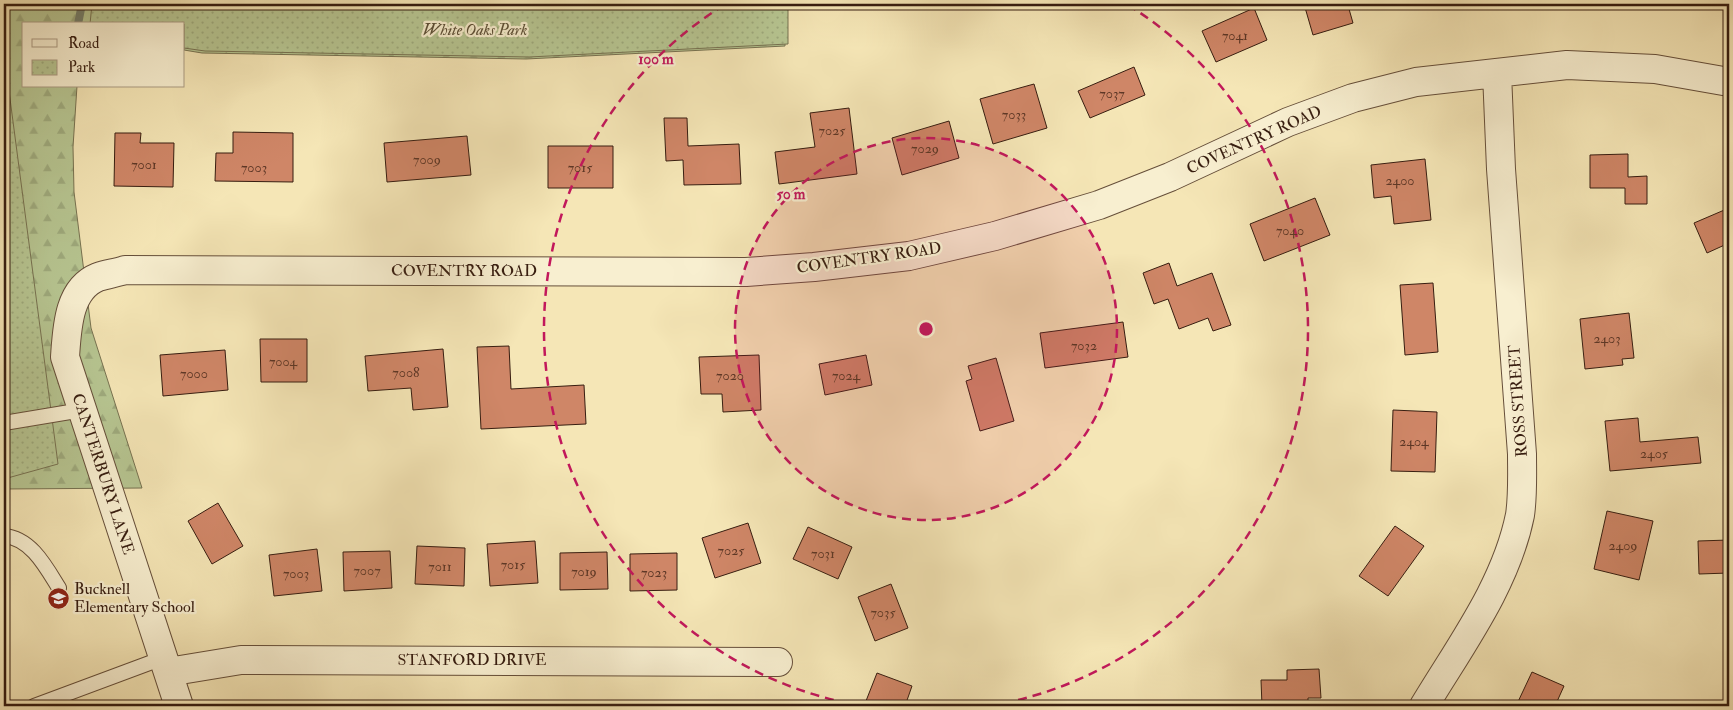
<svg xmlns="http://www.w3.org/2000/svg" width="1733" height="710" viewBox="0 0 1733 710" font-family="'IM FELL Double Pica',serif">
	<style>
		.forest { fill: url(#forest-firs); stroke: #777251 }
		.park { fill: url(#park-dots); stroke: #777251 }
		.lines { fill: none; stroke-linecap: round; stroke-linejoin: round }
		.stream { stroke: #747f6c; stroke-width: 8 }
		.building { fill: #cf8667; stroke: #371d10 }
		.service-casing { stroke: #664f3a; stroke-width: 16 }
		.minor-casing { stroke: #664f3a; stroke-width: 30 }
		.service { stroke: #f8efd0; stroke-width: 14 }
		.minor { stroke: #f8efd0; stroke-width: 28 }
		.ring { fill: none; stroke: #c2185b; stroke-width: 2.5; stroke-dasharray: 9 6 }
		.labels { text-anchor: middle; dominant-baseline: central; stroke-width: 4.5; stroke-linejoin: round; paint-order: stroke }
		.number-label { font-size: 14px; fill: #5d3726 }
		.park-label { font-size: 16px; font-style: italic; fill: #5d5037; stroke: #f8efd0 }
		.street-label { font-size: 16px; fill: #371d10; stroke: #f8efd0 }
		.poi-label { font-size: 16px; fill: #371d10; stroke: #f8efd0; text-anchor: start }
		.centre { fill: #c2185b; stroke: #f8efd0; stroke-width: 2.5 }
		.ring-label { font-size: 15px; text-anchor: middle; font-weight: bold; fill: #c2185b; stroke: #f8efd0; stroke-width: 4.5; stroke-linejoin: round; paint-order: stroke }
	</style>
	<defs>
		<pattern id="forest-firs" width="22" height="20" patternUnits="userSpaceOnUse" patternTransform="scale(1.25)"><rect width="22" height="20" fill="#b7c692"/><path d="M5 1l3.5 6h-7zM16 11l3.5 6h-7z" fill="#9eaa7d"/></pattern>
		<pattern id="park-dots" width="8" height="8" patternUnits="userSpaceOnUse" patternTransform="scale(1.25)"><rect width="8" height="8" fill="#b7c692"/><path d="M2 2h.1M6 6h.1" fill="none" stroke="#9eaa7d" stroke-width="1.8" stroke-linecap="round"/></pattern>
	</defs>
	<rect width="100%" height="100%" fill="#f5e6b6"/>
	<filter id="stains"><feTurbulence type="fractalNoise" baseFrequency=".004" numOctaves="4"/><feColorMatrix values="0 0 0 0 .2 0 0 0 0 .09 0 0 0 0 .02 0 0 0 .5 -.17"/></filter>
	<radialGradient id="worn" r=".72"><stop offset=".6" stop-color="#630" stop-opacity="0"/><stop offset="1" stop-color="#630" stop-opacity=".3"/></radialGradient>
	<path class="forest" d="M4,4H785V46L526,59L202,53L184,50V24H24V86H77L73,147L74,192L91,328L142,488L4,489Z"/>
	<path class="park" d="M92,4H788V44L529,57L205,51L184,48V24H90Z
		M4,53L58,464L4,479Z"/>
	<g class="lines">
		<path class="stream" d="M78,24L82,4"/>
	</g>
	<path class="building" d="M1304,4H1368L1349,9L1353,23L1313,35Z
		M1254,8L1267,40L1216,62L1202,31Z
		M1134,67L1145,95L1090,118L1078,91Z
		M1034,84L1047,128L993,144L980,99Z
		M849,108L857,174L779,184L775,152L815,147L810,113Z
		M664,118H687L688,146L739,144L741,184L684,185L683,160L666,161Z
		M949,121L959,158L902,175L892,138Z
		M233,132L293,133V182L215,181L216,153H233Z
		M115,133H141L140,143H174L173,187L114,186Z
		M467,136L471,175L387,182L384,143Z
		M548,146H613V188H548Z
		M1628,154V177L1647,176V204H1625V188H1590V155Z
		M1425,159L1431,220L1394,224L1391,196L1374,198L1371,165Z
		M1315,198L1330,235L1264,261L1250,224Z
		M1729,208V243L1707,253L1694,223Z
		M1169,263L1177,286L1212,273L1231,325L1213,331L1208,318L1179,329L1168,299L1154,304L1143,273Z
		M1433,283L1438,352L1405,355L1400,285Z
		M1629,313L1634,358L1622,359L1623,365L1585,369L1580,319Z
		M1123,322L1128,357L1045,368L1040,333Z
		M260,339H307V382H261Z
		M509,346L511,389L584,385L586,424L481,429L477,347Z
		M443,349L448,407L413,410L411,388L368,391L365,356Z
		M225,350L228,390L163,396L160,355Z
		M759,355L761,410L723,412L722,394H701L699,357Z
		M866,355L872,385L825,395L819,364Z
		M996,358L1014,421L980,431L966,381L972,379L968,366Z
		M1393,410L1437,412L1435,472L1391,471Z
		M1638,418L1640,442L1698,437L1701,463L1610,471L1605,421Z
		M218,503L243,546L212,564L188,521Z
		M1607,511L1653,521L1639,580L1594,569Z
		M748,523L761,563L715,578L702,538Z
		M1395,526L1424,546L1388,596L1359,576Z
		M808,527L852,547L838,579L793,559Z
		M1729,540V573L1699,574L1698,541Z
		M535,541L538,583L490,586L487,544Z
		M417,546L465,548L464,586L415,584Z
		M317,549L322,591L274,596L269,555Z
		M390,551L392,588L344,591L343,552Z
		M607,552L608,589L560,590V553Z
		M677,553V590L630,591V554Z
		M891,584L908,628L875,641L858,597Z
		M1319,669L1321,698H1308V706H1262L1261,680H1287V670Z
		M1532,672L1564,686L1555,706H1516Z
		M877,673L912,686L905,706H864Z"/>
	<g class="lines">
		<defs>
			<path id="service" d="M4,423L82,410
				M4,536C31,538 46,567 59,588
				M34,706L163,658"/>
			<path id="minor" d="M168,672L241,660L778,662
				M179,706L65,357C67,329 68,289 98,277C107,274 116,273 125,270L746,272L814,267L909,256L995,236L1099,205L1170,177L1288,122L1353,98L1416,82L1567,65L1655,69L1729,82
				M1424,706C1460,646 1506,585 1520,515C1523,495 1522,474 1522,454L1501,169L1497,73"/>
		</defs>
		<use href="#service" class="service-casing"/>
		<use href="#minor" class="minor-casing"/>
		<use href="#service" class="service"/>
		<use href="#minor" class="minor"/>
	</g>
	<circle cx="926" cy="329" r="191" fill="#c2185b" fill-opacity=".12"/>
	<g class="ring">
		<circle cx="926" cy="329" r="191"/>
		<path d="M863 706A382 382 0 0 1 724 5M1128 5A382 382 0 0 1 989 706"/>
	</g>
	<defs>
		<symbol id="school-disc" viewBox="-11 -11 22 22"><circle r="9.5" fill="#8f2418" stroke="#f8efd0"/><path d="M0-5L7-2L0 1L-7-2ZM-4 1L0 2.5L4 1V4Q0 6-4 4Z" fill="#fff"/></symbol>
	</defs>
	<g fill-rule="evenodd">
		<use href="#school-disc" x="46" y="586" width="25" height="25"/>
	</g>
	<g class="labels">
		<g class="number-label">
			<text x="1235" y="35">7041</text>
			<text x="1112" y="93">7037</text>
			<text x="1014" y="114">7033</text>
			<text x="832" y="130">7025</text>
			<text x="925" y="148">7029</text>
			<text x="427" y="159">7009</text>
			<text x="144" y="164">7001</text>
			<text x="254" y="167">7003</text>
			<text x="580" y="167">7015</text>
			<text x="1400" y="180">2400</text>
			<text x="1290" y="230">7040</text>
			<text x="1607" y="338">2403</text>
			<text x="1084" y="345">7032</text>
			<text x="283" y="361">7004</text>
			<text x="406" y="372">7008</text>
			<text x="194" y="373">7000</text>
			<text x="730" y="375">7020</text>
			<text x="846" y="375">7024</text>
			<text x="1414" y="441">2404</text>
			<text x="1654" y="453">2405</text>
			<text x="1623" y="545">2409</text>
			<text x="731" y="550">7025</text>
			<text x="823" y="553">7031</text>
			<text x="513" y="564">7015</text>
			<text x="440" y="566">7011</text>
			<text x="367" y="570">7007</text>
			<text x="584" y="571">7019</text>
			<text x="654" y="572">7023</text>
			<text x="296" y="573">7003</text>
			<text x="883" y="612">7035</text>
		</g>
		<g class="park-label">
			<text x="475" y="30">White Oaks Park</text>
		</g>
		<g class="street-label">
			<text transform="translate(1254 140) rotate(-24)">COVENTRY ROAD</text>
			<text transform="translate(869 258) rotate(-8)">COVENTRY ROAD</text>
			<text x="464" y="271">COVENTRY ROAD</text>
			<text transform="translate(1518 401) rotate(-94)">ROSS STREET</text>
			<text transform="translate(103 474) rotate(72)">CANTERBURY LANE</text>
			<text x="472" y="660">STANFORD DRIVE</text>
		</g>
		<g class="poi-label">
			<text x="74" y="589">Bucknell<tspan x="74" dy="18">Elementary School</tspan></text>
		</g>
	</g>
	<circle cx="926" cy="329" r="8" class="centre"/>
	<g class="ring-label">
		<text x="656" y="64">100 m</text>
		<text x="791" y="199">50 m</text>
	</g>
	<rect width="1733" height="710" fill="none" stroke="#f5e6b6" stroke-width="20"/>
	<rect x="5" y="5" width="1723" height="700" fill="none" stroke="#371d10" stroke-width="2.5"/>
	<rect x="10" y="10" width="1713" height="690" fill="none" stroke="#371d10"/>
	<rect x="22" y="22" width="162" height="65" fill="#f8efd0" stroke="#ab9b83"/>
	<rect x="32" y="39" width="25" height="8" fill="#f8efd0" stroke="#ab9b83"/>
	<text x="68" y="48" font-size="15" fill="#371d10">Road</text>
	<rect x="32" y="60" width="25" height="15" fill="url(#park-dots)" stroke="#ab9b83"/>
	<text x="68" y="72" font-size="15" fill="#371d10">Park</text>
	<rect width="100%" height="100%" filter="url(#stains)"/>
	<rect width="100%" height="100%" fill="url(#worn)"/>
</svg>
